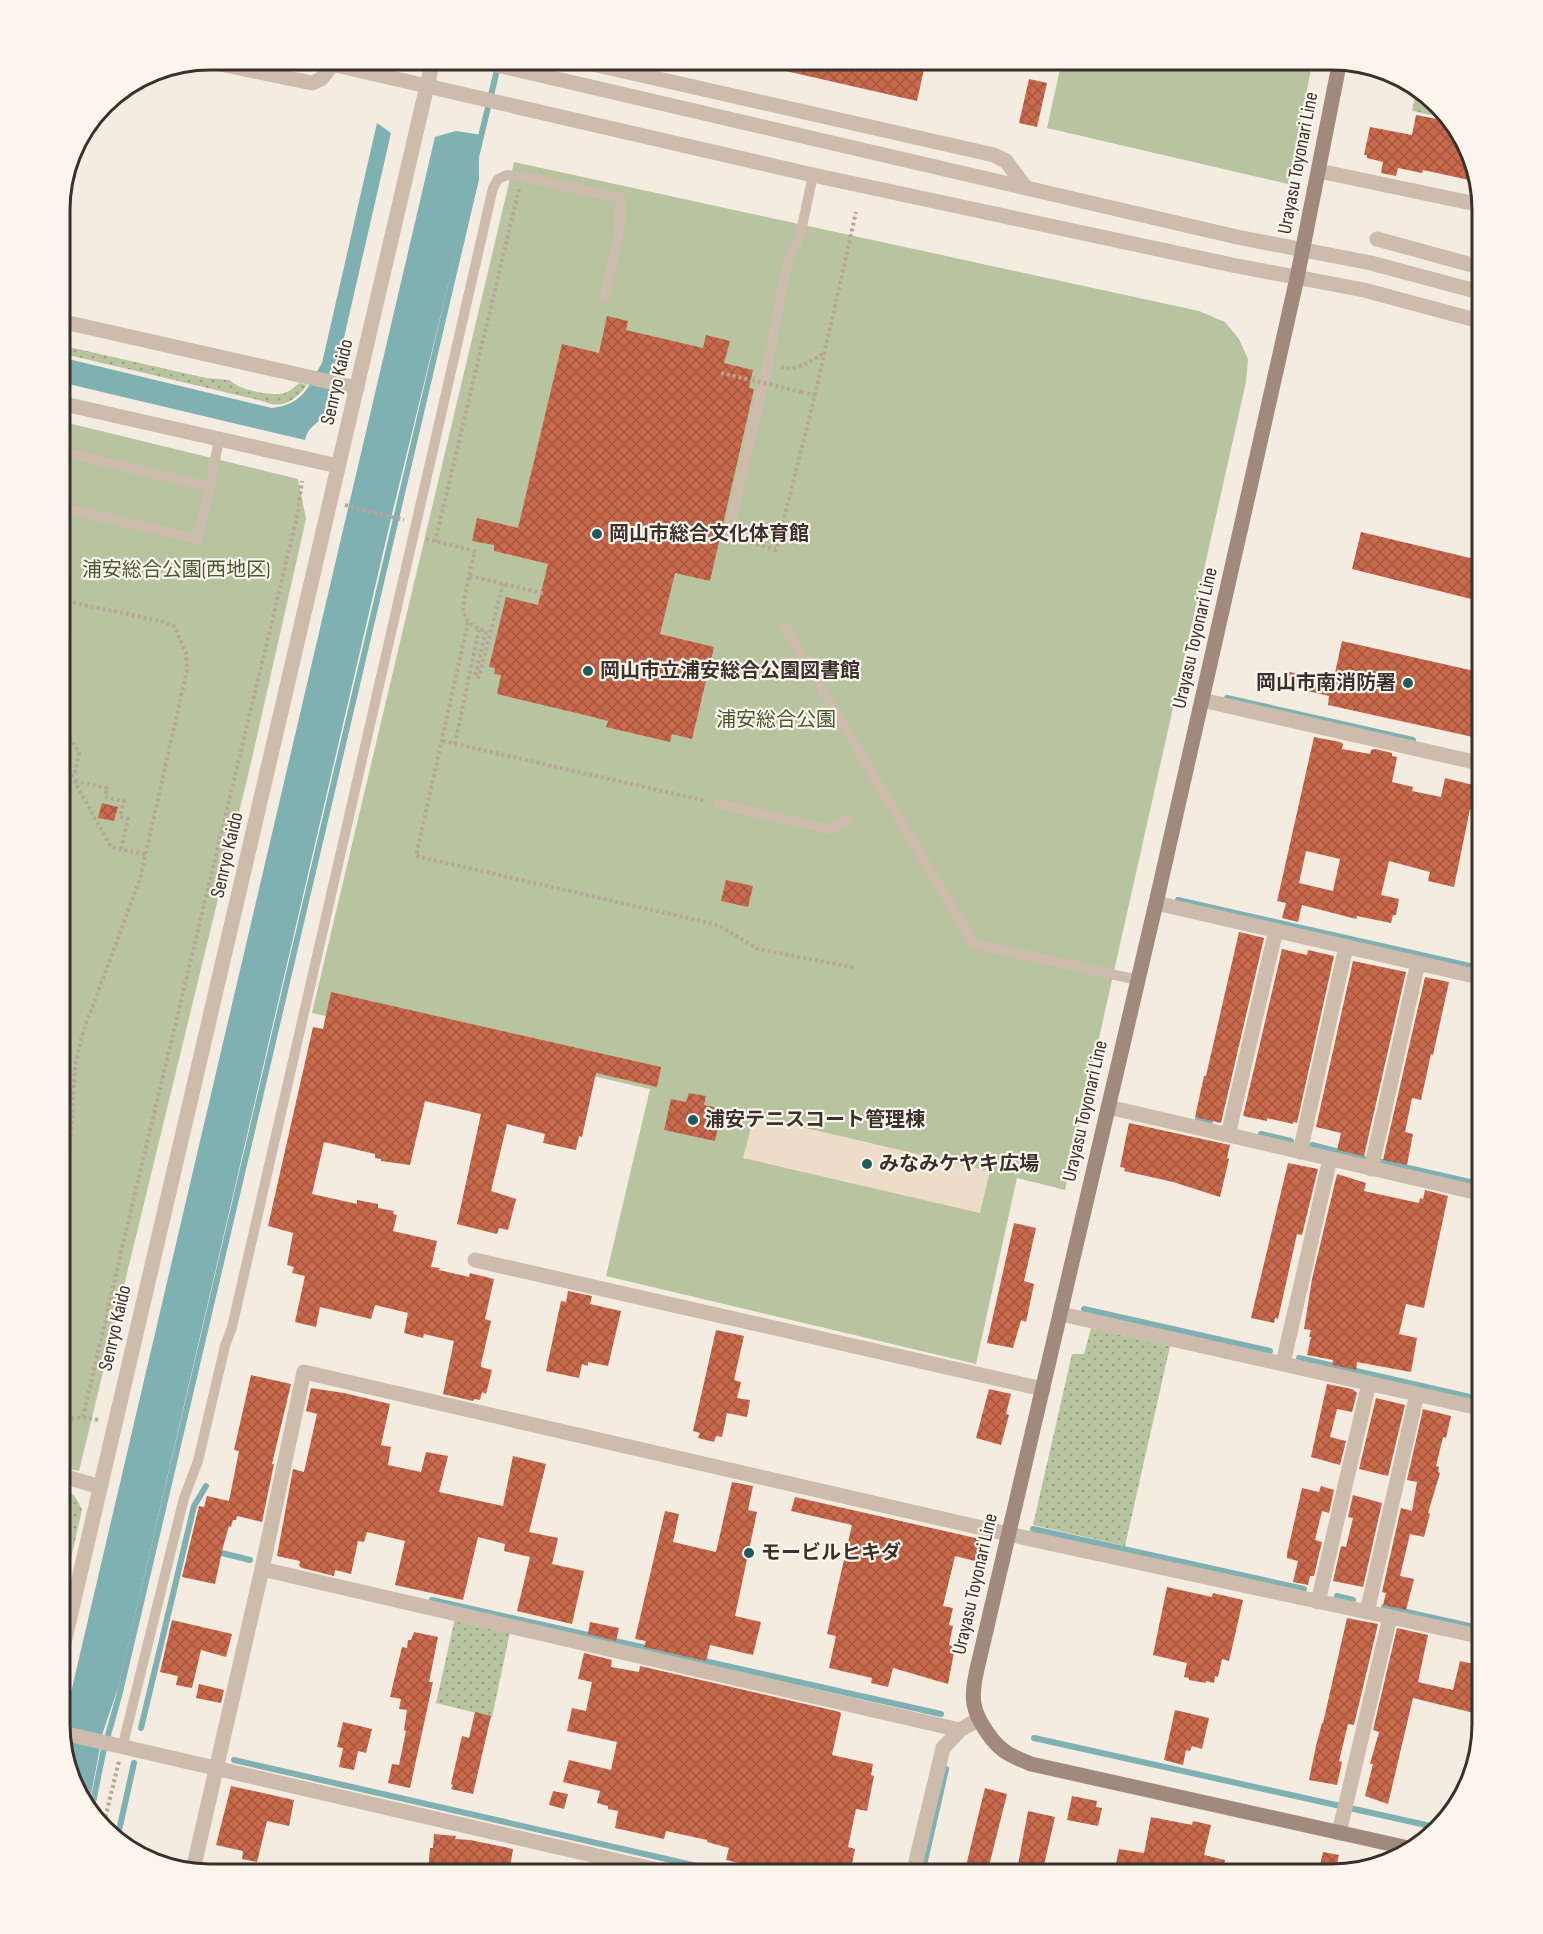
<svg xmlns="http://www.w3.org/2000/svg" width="1543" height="1934" viewBox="0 0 1543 1934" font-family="'Sofia Sans Condensed','Noto Sans JP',sans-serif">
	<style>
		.grass { fill: url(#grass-dots) }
		.park { fill: #b8c4a0 }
		.plaza { fill: #ecdcc8 }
		.water { fill: #7fb0b2 }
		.pier { fill: #f4ebe1 }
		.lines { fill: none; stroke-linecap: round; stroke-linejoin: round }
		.stream { stroke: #7fb0b2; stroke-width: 6 }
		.building { fill: url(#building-cross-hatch); fill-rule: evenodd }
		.path { stroke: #b9a596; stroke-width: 4; stroke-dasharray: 3 3; stroke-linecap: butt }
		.service { stroke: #cdbbac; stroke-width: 10 }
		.minor { stroke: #cdbbac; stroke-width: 15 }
		.tertiary { stroke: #cdbbac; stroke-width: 15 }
		.secondary { stroke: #a18a7d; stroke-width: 15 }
		.path-bridge { stroke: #b9a596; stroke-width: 4; stroke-dasharray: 3 3; stroke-linecap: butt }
		.poi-dot { fill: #1f5a5e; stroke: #fbf5ee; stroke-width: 2 }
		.labels { text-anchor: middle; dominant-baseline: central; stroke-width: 4.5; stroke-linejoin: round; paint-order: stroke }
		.street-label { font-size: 20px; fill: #3b302b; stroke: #fbf5ee }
		.poi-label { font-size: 20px; font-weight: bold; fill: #3b302b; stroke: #fbf5ee; text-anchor: start }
		.park-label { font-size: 20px; fill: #4a5a2e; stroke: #fbf5ee }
		.rim { fill: none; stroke: #3b302b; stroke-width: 3 }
	</style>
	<defs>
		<pattern id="grass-dots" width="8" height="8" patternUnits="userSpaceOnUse" patternTransform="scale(1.5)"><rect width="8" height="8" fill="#b8c4a0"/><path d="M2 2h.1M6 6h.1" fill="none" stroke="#97a083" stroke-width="1.8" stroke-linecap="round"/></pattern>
		<pattern id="building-cross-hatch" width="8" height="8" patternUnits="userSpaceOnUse" patternTransform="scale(1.5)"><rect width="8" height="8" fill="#c8694b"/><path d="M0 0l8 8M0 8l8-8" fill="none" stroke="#a4573f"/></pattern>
	</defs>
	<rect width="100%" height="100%" fill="#f4ebe1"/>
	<path class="grass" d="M1417,89L1446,116V118L1412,111Z
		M60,345L206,378L230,380C238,390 275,398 287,392C291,390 296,386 299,383L307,385C295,401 282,410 262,401L60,353Z
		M1091,1328L1170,1346L1125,1546L1033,1525L1072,1354H1084Z
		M65,1491C75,1492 78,1502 82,1510L60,1606V1493Z
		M455,1618L510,1632L492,1717L436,1703Z"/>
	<path class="park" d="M1062,60H1313L1288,184L1047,128Z
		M514,162L1199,311L1225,322L1239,339L1248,359L1246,382L1065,1190L1017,1178L976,1364L606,1276L650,1089L312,1013Z
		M60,421L298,479L306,519L250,767L79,1471L60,1467Z"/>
	<path class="plaza" d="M754,1116L990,1171L980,1213L743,1158Z"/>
	<path class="water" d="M453,60H498L473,158L474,179L393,510L118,1688L103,1732L88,1810L86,1807L62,1731Z
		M377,123L391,133L337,368C331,382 331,400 324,414C319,425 309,424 305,440L60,382V357L272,408C304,404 307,388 322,363Z"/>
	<path class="pier" d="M450,60H501L482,135L456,131L431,138Z"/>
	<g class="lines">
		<path class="stream" d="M1227,698L1413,740
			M1178,900L1483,969
			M1198,1119L1210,1122
			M1261,1134L1291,1141
			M1312,1145L1363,1158
			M1382,1162L1483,1185
			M1084,1309L1270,1351
			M1299,1358L1483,1400
			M1033,1529L1304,1589
			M214,1551L250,1560
			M1337,1596L1353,1600
			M432,1600L941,1714
			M1384,1607L1483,1629
			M141,1728L194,1506L206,1486
			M1034,1738L1435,1827
			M234,1760L732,1874
			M91,1812L103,1753L119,1696L151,1560L476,179V157L498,66
			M118,1835L134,1763
			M922,1874L946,1769"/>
	</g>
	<path class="building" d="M765,60H926L917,101L764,66Z
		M1029,79L1047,83L1037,127L1019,123Z
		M1416,115L1453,122L1457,127L1474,181L1423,170L1422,173L1398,168L1396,176L1381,173L1383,162L1367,158V155H1364L1370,127L1412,135Z
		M607,316L628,321L626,330L703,348L706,335L730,341L724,363L753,370L749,388L754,389L710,581L675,573L660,634L714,647L692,739L672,734L670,742L606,727L608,721L589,716L497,694L501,675L494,674L495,668L489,667L506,597L538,605L548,564L494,551V545L472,541L477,518L518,528L562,344L599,353Z
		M1361,532L1483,561V584L1479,601L1352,569Z
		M1342,641L1483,673V694L1480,707L1483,708V723L1477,722L1473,737L1328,705L1329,696L1282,685L1286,671L1333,682Z
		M1314,737L1340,742L1343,744L1342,749L1370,754L1371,750L1375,749L1392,753V756L1397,757L1392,782L1413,787L1412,791L1441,797L1445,778L1477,786L1472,809H1470L1454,887L1428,881L1430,872L1389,861L1381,895L1399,899L1396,915H1393L1391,923L1357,916L1356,919L1302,905L1298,922L1282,918L1286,903L1277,901L1278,897ZM1306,851L1340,859L1333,891L1299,883Z
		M102,803L118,807L114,821L98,818Z
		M726,880L753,886L748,907L721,901Z
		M1239,932L1264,938L1221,1123L1195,1117L1204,1076H1206Z
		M1282,949L1307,955L1308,950L1334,956L1297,1123L1293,1122V1124L1267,1118V1121L1243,1116Z
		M1353,961L1406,972L1364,1156L1337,1150L1341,1133L1316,1127Z
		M1425,977L1449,982L1433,1055L1431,1054L1421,1100L1412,1098L1405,1132L1413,1134L1407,1165L1383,1160Z
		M331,992L661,1067L657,1087L596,1073L582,1137L579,1136L576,1150L543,1143L545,1134L507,1124L491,1191L516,1199L508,1230L499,1228L497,1234L457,1224L481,1114L425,1101L410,1165L381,1161V1159L375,1158V1154L324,1142L312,1194L357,1204V1200L378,1204V1208L394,1211L393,1214L397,1215L393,1231L437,1241L431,1267L440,1268L439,1270L469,1277L470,1273L494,1279L485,1319L491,1321L481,1364V1367L492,1370L486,1394L482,1392L480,1400L474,1399L473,1401L443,1394L454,1341L424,1334L423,1338L404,1333L408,1313L375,1305L371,1319L320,1307L316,1327L295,1322L305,1276L292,1273L294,1267L287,1265L293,1233L268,1226L313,1027L323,1029Z
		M689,1093L706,1096L704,1105L722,1109L715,1141L664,1130L671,1099L686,1102Z
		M1129,1123L1230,1145L1227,1158L1229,1159L1220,1197L1173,1182L1124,1171L1125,1168L1120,1167Z
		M1288,1163L1318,1169L1302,1235L1297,1234L1278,1319L1275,1318L1274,1323L1251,1318Z
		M1337,1174L1366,1183L1364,1191L1419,1203L1420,1198L1423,1199L1425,1190L1448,1196L1424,1308L1406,1304L1399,1334L1417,1338L1411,1372L1357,1362L1356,1370L1332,1365L1333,1360L1307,1355L1311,1337H1309L1311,1330L1304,1329L1312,1279Z
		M1014,1223L1036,1228L1024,1281L1034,1284L1026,1322L1021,1320L1013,1348L987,1343Z
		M568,1291L592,1296L590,1304L621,1311L608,1366L588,1362V1366L582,1364L579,1378L546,1371L561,1301L566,1302Z
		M716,1330L744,1336L734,1380L741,1382L737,1398L750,1400L747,1417L727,1413L722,1437L716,1436L714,1442L698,1438L700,1433L693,1431Z
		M251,1375L291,1384L272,1464H274L262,1522L237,1516L236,1520H233L231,1527L229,1526L223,1547L215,1584L182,1577L199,1506L204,1507L207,1496L229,1501L239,1451L234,1450Z
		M1327,1384L1352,1389L1357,1393L1352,1412L1337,1409L1330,1437L1346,1441L1340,1465L1311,1457Z
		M311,1388L344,1393L390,1404L381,1445L391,1447L388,1465L421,1472L426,1452L448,1456L439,1492L503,1506L513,1456L546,1464L529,1532L558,1538L552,1564L584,1571L572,1624L517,1611L530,1557L504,1551L505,1544L478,1537L463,1600L395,1585L405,1541L367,1532L364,1542L358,1541L351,1574L335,1570L334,1576L302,1568L299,1566L300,1561L277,1556L293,1469L304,1472L317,1414L306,1411Z
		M989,1389L1011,1394L1006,1414L1009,1415L1001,1445L976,1438Z
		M1376,1398L1405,1405L1388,1476L1359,1469Z
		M1423,1409L1451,1416L1446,1438L1443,1437L1436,1466L1439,1467L1438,1472L1440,1473L1428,1513L1430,1514L1424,1537L1410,1534L1400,1576L1414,1579L1406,1610L1383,1605L1386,1593L1382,1592L1401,1508L1412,1511L1417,1482L1407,1480Z
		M732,1482L753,1486L748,1510L757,1512L735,1616L761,1622L753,1655L710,1645L706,1661L644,1647L646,1641L635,1639L665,1511L679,1514L673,1542L716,1552Z
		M1321,1486L1334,1490L1329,1513L1322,1511L1315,1540L1322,1542L1314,1576H1310L1308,1585L1293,1582L1298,1561L1287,1558V1554L1302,1488L1319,1492Z
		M1353,1495L1382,1503L1363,1587L1333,1581L1341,1546L1346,1547L1353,1518L1348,1517Z
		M795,1497L980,1539L975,1561L955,1556L943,1606L953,1608L949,1625L953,1626L949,1645L955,1647L948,1684L893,1668L888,1687L871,1683L872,1678L829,1668L836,1636L827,1634L852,1525L791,1511Z
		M1167,1587L1212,1597L1213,1593L1243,1600L1229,1661L1222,1659L1218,1677L1215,1676L1214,1683L1206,1681V1683L1189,1680V1678L1184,1677L1187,1663L1153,1655Z
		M1347,1618L1378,1624L1354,1725L1348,1724L1339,1761L1342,1762L1337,1785L1309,1780L1316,1746L1322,1723H1323Z
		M172,1620L232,1634L226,1657L201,1650L192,1688L176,1685L178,1676L160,1672Z
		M590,1622L619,1628L616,1641L588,1634Z
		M1397,1628L1428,1635L1418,1682L1453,1690L1460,1661L1483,1666V1691L1478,1714L1413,1698L1388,1804L1365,1796L1373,1764H1370L1379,1732L1373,1730Z
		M414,1632L438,1637L429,1682H433L410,1788L388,1783L392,1764L399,1765L406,1731L404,1730L407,1710L399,1709L401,1699L390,1697L402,1647L407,1648L408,1640H411Z
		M584,1653L612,1660L611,1667L639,1672L640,1666L840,1712L841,1714L832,1755L873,1764L871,1775L874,1776L867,1811L856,1809L848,1847L855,1849L850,1874H821L808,1871L807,1874H791L792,1871L763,1864L762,1867L756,1866V1867L726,1860L729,1848L707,1842V1840L666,1831L664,1839L615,1828L618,1811L608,1809V1806L597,1803L600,1791L563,1782L569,1760L611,1770L617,1742L567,1731L572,1708L586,1711L592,1682L578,1679Z
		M199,1684L224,1690L221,1703L196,1698Z
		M1175,1710L1209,1718L1202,1749L1192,1746L1190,1751L1186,1750L1183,1765L1164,1760Z
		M475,1712L491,1716L473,1794L451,1789L453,1785L451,1784L462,1736L469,1738Z
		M343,1722L372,1729L366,1753L358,1751L354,1770L339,1767L343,1748L337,1747Z
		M231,1786L294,1800L289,1826L267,1821L257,1862L242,1859L243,1851L216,1845Z
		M985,1788L1007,1794L987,1874H964Z
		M553,1791L568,1794L564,1809L549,1805Z
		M1072,1796L1097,1801L1096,1807L1102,1808L1098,1826L1067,1820Z
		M1028,1811L1055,1817L1042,1874L1017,1870Z
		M1151,1817L1192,1825L1193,1821L1211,1825L1204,1855L1225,1860L1222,1874H1114L1119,1849L1144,1853Z
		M434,1834L456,1836L455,1839L470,1840L513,1849L509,1874H428L430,1848H433Z
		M1323,1852L1339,1855L1335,1873L1318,1874Z"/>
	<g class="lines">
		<path class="path" d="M781,367C796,372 811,361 824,353
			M721,373L751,380
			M801,392L815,395
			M345,505L404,520
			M743,536V540L776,550L815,395L856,212
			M426,539L475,551C472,563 461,605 464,614C467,623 476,629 486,631L475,676L479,677L503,584
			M435,542L519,189
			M470,576L546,594
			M468,622L416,856L718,925L758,949L856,968
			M443,741L706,801
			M455,744L479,629
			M71,775L111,847L146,855
			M75,781L107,788L105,797L124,801L120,817L128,819L121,849
			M60,783L75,773L79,753L67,732L60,731
			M60,1225L66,1206L75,1066L83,1032L140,879L187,670L186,653L175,627L161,621L60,600
			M60,1395L68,1414L66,1419
			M83,1417L134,1197L297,517L302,481
			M60,1423C73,1416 84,1417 98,1420
			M104,1823L119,1761"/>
		<path class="service" d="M210,487L219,439
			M60,507L197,539L210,487L60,451
			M727,539L766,373L787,264L800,236L813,175
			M785,627L974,944L1138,980
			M719,804L832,830L847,820
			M122,1748L184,1498L198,1461L225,1346L232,1327L493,188L498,179L507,175L522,177L620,198V227L605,298"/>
		<path class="minor" d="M575,60L994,155L1006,161L1026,188
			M206,61L312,83L321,79L333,64
			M532,73L550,62L573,60
			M1319,171L1481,205
			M1377,239L1483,268
			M60,321L357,388
			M1202,700L1483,764
			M1156,903L1483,978
			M1108,1107L1483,1194
			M1228,1135L1276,930
			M1300,1152L1346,947
			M1371,1169L1418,963
			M475,1260L1043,1389
			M1061,1314L1483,1409
			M1283,1363L1330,1159
			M60,1475L100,1487
			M262,1569L960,1730
			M1318,1602L1369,1383
			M1367,1612L1417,1394
			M63,1733L675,1874
			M1339,1833L1390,1617
			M193,1870L262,1569L304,1372L1008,1534L1483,1637
			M913,1874L943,1748L960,1730L979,1719"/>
		<path class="tertiary" d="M314,60L813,175L1232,265L1364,290L1483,322
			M475,60L1237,237L1371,263L1483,293
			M60,403L338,466
			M60,1660L433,60"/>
		<path class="secondary" d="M1340,60L1297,278L1248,496L1156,903L978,1665C975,1678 972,1691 974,1704C977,1721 994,1746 1009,1754C1016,1758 1024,1761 1031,1764L1413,1849"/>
		<path class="path-bridge" d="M752,380L801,392"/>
	</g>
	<g class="poi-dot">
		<circle cx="597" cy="534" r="6"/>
		<circle cx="588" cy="671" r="6"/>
		<circle cx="1408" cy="683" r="6"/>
		<circle cx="693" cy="1120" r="6"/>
		<circle cx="867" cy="1164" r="6"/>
		<circle cx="749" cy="1553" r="6"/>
	</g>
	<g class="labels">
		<g class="street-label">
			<text transform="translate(1298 163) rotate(-79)">Urayasu Toyonari Line</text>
			<text transform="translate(337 382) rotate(-77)">Senryo Kaido</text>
			<text transform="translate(1195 638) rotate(-77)">Urayasu Toyonari Line</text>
			<text transform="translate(227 855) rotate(-77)">Senryo Kaido</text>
			<text transform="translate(1085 1111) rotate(-77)">Urayasu Toyonari Line</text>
			<text transform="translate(115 1328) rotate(-77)">Senryo Kaido</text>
			<text transform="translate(975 1584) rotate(-77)">Urayasu Toyonari Line</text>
		</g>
		<g class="poi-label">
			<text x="609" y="534">岡山市総合文化体育館</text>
			<text x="600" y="671">岡山市立浦安総合公園図書館</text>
			<text x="1396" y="683" text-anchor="end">岡山市南消防署</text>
			<text x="705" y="1120">浦安テニスコート管理棟</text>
			<text x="879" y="1164">みなみケヤキ広場</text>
			<text x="761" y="1553">モービルヒキダ</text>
		</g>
		<g class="park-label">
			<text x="176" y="570">浦安総合公園(西地区)</text>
			<text x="776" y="720">浦安総合公園</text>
		</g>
	</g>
	<path d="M0 0H1543V1934H0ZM210 70H1332A140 140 0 0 1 1472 210V1724A140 140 0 0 1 1332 1864H210A140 140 0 0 1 70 1724V210A140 140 0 0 1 210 70Z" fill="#fbf5ee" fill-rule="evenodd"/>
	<path class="rim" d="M210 70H1332A140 140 0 0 1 1472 210V1724A140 140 0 0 1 1332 1864H210A140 140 0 0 1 70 1724V210A140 140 0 0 1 210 70Z"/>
</svg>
